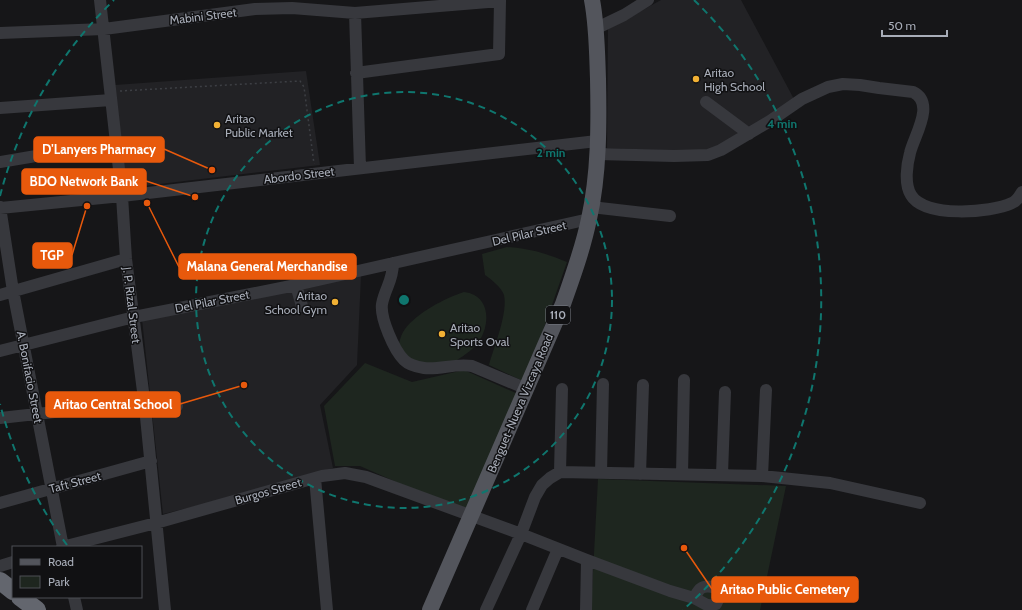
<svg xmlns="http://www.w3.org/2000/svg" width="1022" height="610" viewBox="0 0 1022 610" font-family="Cabin,sans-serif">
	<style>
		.built { fill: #222225 }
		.green { fill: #1e261f }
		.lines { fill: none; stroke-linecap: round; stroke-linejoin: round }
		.path { stroke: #3d3f44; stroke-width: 1.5; stroke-dasharray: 2 3; stroke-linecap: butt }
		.minor { stroke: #37383d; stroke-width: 12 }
		.major { stroke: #53555c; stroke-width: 16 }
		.highway { stroke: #63666e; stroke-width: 18 }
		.ring { fill: none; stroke: #0f766e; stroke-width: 2; stroke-dasharray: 7 5 }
		.poi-dot { fill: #f2b134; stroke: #111113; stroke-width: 1.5 }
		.labels { text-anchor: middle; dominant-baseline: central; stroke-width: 3; stroke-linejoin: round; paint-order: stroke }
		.shield { fill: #111113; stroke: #7b7e86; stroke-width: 1 }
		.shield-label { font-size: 11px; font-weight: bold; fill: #a8adb8 }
		.street-label { font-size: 12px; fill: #a8adb8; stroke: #111113 }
		.poi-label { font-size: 12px; fill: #a8adb8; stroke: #111113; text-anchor: start }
		.centre { fill: #0f766e; stroke: #111113; stroke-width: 2 }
		.ring-label { font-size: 12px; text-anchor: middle; font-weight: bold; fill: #0f766e; stroke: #111113; stroke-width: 3; stroke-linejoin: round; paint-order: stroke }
		.leader { fill: none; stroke: #e8590c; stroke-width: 1.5 }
		.callout-dot { fill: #e8590c; stroke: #111113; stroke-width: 1.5 }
		.callout { fill: #e8590c; stroke: #e8590c; stroke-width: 1.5 }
		.callout-label { font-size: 13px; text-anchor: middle; font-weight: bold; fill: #fff }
	</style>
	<rect width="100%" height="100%" fill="#161618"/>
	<path class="built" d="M661,0H741L795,101L712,152L607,148L608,29Z
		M306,71L320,165L126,188L115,85Z
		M361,275L357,365L320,405L333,468L242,495L163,514L142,319Z"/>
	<path class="green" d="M507,247C531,249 545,253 567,262L525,382L489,365C494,347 508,313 504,295C501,287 492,280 485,275L482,254Z
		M464,292C489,295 491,321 480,340C475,348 465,355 457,360C447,365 426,367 415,370L399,344C400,338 402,333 405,329C417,313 445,298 464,292Z
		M365,363L412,382L464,370L518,394L469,514L360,466H335L324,406Z
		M598,479L786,486L760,610H591Z"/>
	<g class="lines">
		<path class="path" d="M120,91L300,81L304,87L314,164"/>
		<path class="minor" d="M100,0L122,196L126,259L145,407L165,610
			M355,13L360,168
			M597,28L624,15L648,0
			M0,33L104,29L255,9L292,8L355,13L500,1V0
			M356,73L499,54L500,1
			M706,102L749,134
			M0,108L111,100
			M598,154L674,156L708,155L721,150L770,121L802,99L828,87L843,84L860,85L879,88L913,92C936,103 914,136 910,153C907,164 904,184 911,195C924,218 991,213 1012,203C1017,201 1019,197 1022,192
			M0,162L89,147L116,145
			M0,207L13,291L63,547
			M591,207L670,216
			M0,208L122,196L597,141
			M393,263C393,281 385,288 382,304C380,318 394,350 404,360C409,365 417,367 424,368C440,370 455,363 472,366L527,389
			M296,285L302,306
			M0,295L126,259
			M0,351L134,317L296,285L589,219
			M145,407L177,406
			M0,418L145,402
			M560,472L562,389
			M601,473L603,384
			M640,474L643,385
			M682,474L684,380
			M722,474L725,392
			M762,476L766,390
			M315,478L327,610
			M0,503L151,461
			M62,547L156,523L322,476L345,473L366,477L521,534L587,560L670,591L694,598L709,606L716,604L721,593C718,587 706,584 700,589C698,591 696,595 694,598
			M0,566L13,562
			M74,597L77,610
			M486,610L521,534L535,497L542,485L550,478L560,472L762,476L830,483L920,503
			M532,610L558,549
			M586,610L587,560"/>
		<path class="major" d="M430,610L563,304C573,276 583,248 589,219C599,174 599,125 598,79C597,52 597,26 592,0"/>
		<path class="highway" d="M0,581L13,591
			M20,597L37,610"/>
	</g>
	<g class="ring">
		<circle cx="404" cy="300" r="208"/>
		<path d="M67 545A417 417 0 0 1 0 404M0 196A417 417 0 0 1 114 0M694 0A417 417 0 0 1 683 610"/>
	</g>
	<g class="poi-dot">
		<circle cx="696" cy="79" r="4"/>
		<circle cx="217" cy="125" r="4"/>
		<circle cx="335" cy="302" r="4"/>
		<circle cx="442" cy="334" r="4"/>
	</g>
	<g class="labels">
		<rect class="shield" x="546" y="306" width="24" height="18" rx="3"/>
		<g class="shield-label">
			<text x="558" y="315">110</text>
		</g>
		<g class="street-label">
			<text transform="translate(203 16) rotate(-7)">Mabini Street</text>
			<text transform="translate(299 175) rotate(-7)">Abordo Street</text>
			<text transform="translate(529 233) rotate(-13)">Del Pilar Street</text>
			<text transform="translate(212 301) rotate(-11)">Del Pilar Street</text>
			<text transform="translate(132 305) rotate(83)">J. P. Rizal Street</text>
			<text transform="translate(30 377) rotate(79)">A. Bonifacio Street</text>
			<text transform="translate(520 403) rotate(-67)">Benguet-Nueva Vizcaya Road</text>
			<text transform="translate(75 482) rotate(-15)">Taft Street</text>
			<text transform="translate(268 491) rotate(-16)">Burgos Street</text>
		</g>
		<g class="poi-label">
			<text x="704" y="72">Aritao<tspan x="704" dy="14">High School</tspan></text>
			<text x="225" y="118">Aritao<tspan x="225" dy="14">Public Market</tspan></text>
			<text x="327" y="295" text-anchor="end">Aritao<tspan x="327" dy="14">School Gym</tspan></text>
			<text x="450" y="327">Aritao<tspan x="450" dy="14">Sports Oval</tspan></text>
		</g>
	</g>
	<circle cx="404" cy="300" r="6" class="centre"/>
	<g class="ring-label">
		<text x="782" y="128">4 min</text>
		<text x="551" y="157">2 min</text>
	</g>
	<path class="leader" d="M212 170L164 149M195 197L146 181M87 206L72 255M147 203L179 267M244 385L180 404M684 548L712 589"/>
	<g class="callout-dot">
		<circle cx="212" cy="170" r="4"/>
		<circle cx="195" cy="197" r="4"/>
		<circle cx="87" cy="206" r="4"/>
		<circle cx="147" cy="203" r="4"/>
		<circle cx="244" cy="385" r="4"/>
		<circle cx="684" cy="548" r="4"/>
	</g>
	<g class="callout">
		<rect x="34" y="137" width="130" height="25" rx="4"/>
		<rect x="22" y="169" width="124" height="25" rx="4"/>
		<rect x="33" y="243" width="39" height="25" rx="4"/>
		<rect x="179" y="254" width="177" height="25" rx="4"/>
		<rect x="46" y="392" width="134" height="25" rx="4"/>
		<rect x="712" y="577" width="146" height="25" rx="4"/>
	</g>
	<g class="callout-label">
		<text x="99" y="154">D'Lanyers Pharmacy</text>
		<text x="84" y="186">BDO Network Bank</text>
		<text x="52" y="260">TGP</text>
		<text x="267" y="271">Malana General Merchandise</text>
		<text x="113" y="409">Aritao Central School</text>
		<text x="785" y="594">Aritao Public Cemetery</text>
	</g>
	<rect x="12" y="546" width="130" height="52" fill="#111113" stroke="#4d4f55"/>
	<rect x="20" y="559" width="20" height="6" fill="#53555c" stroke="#4d4f55"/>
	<text x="48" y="566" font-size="12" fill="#a8adb8">Road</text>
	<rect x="20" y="576" width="20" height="12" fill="#1e261f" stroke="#4d4f55"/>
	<text x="48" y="586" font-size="12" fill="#a8adb8">Park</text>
	<path d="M882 30v6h65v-6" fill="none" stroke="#a8adb8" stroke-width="2"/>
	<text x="888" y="30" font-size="12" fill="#a8adb8" stroke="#111113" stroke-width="3" paint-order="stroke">50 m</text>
</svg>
